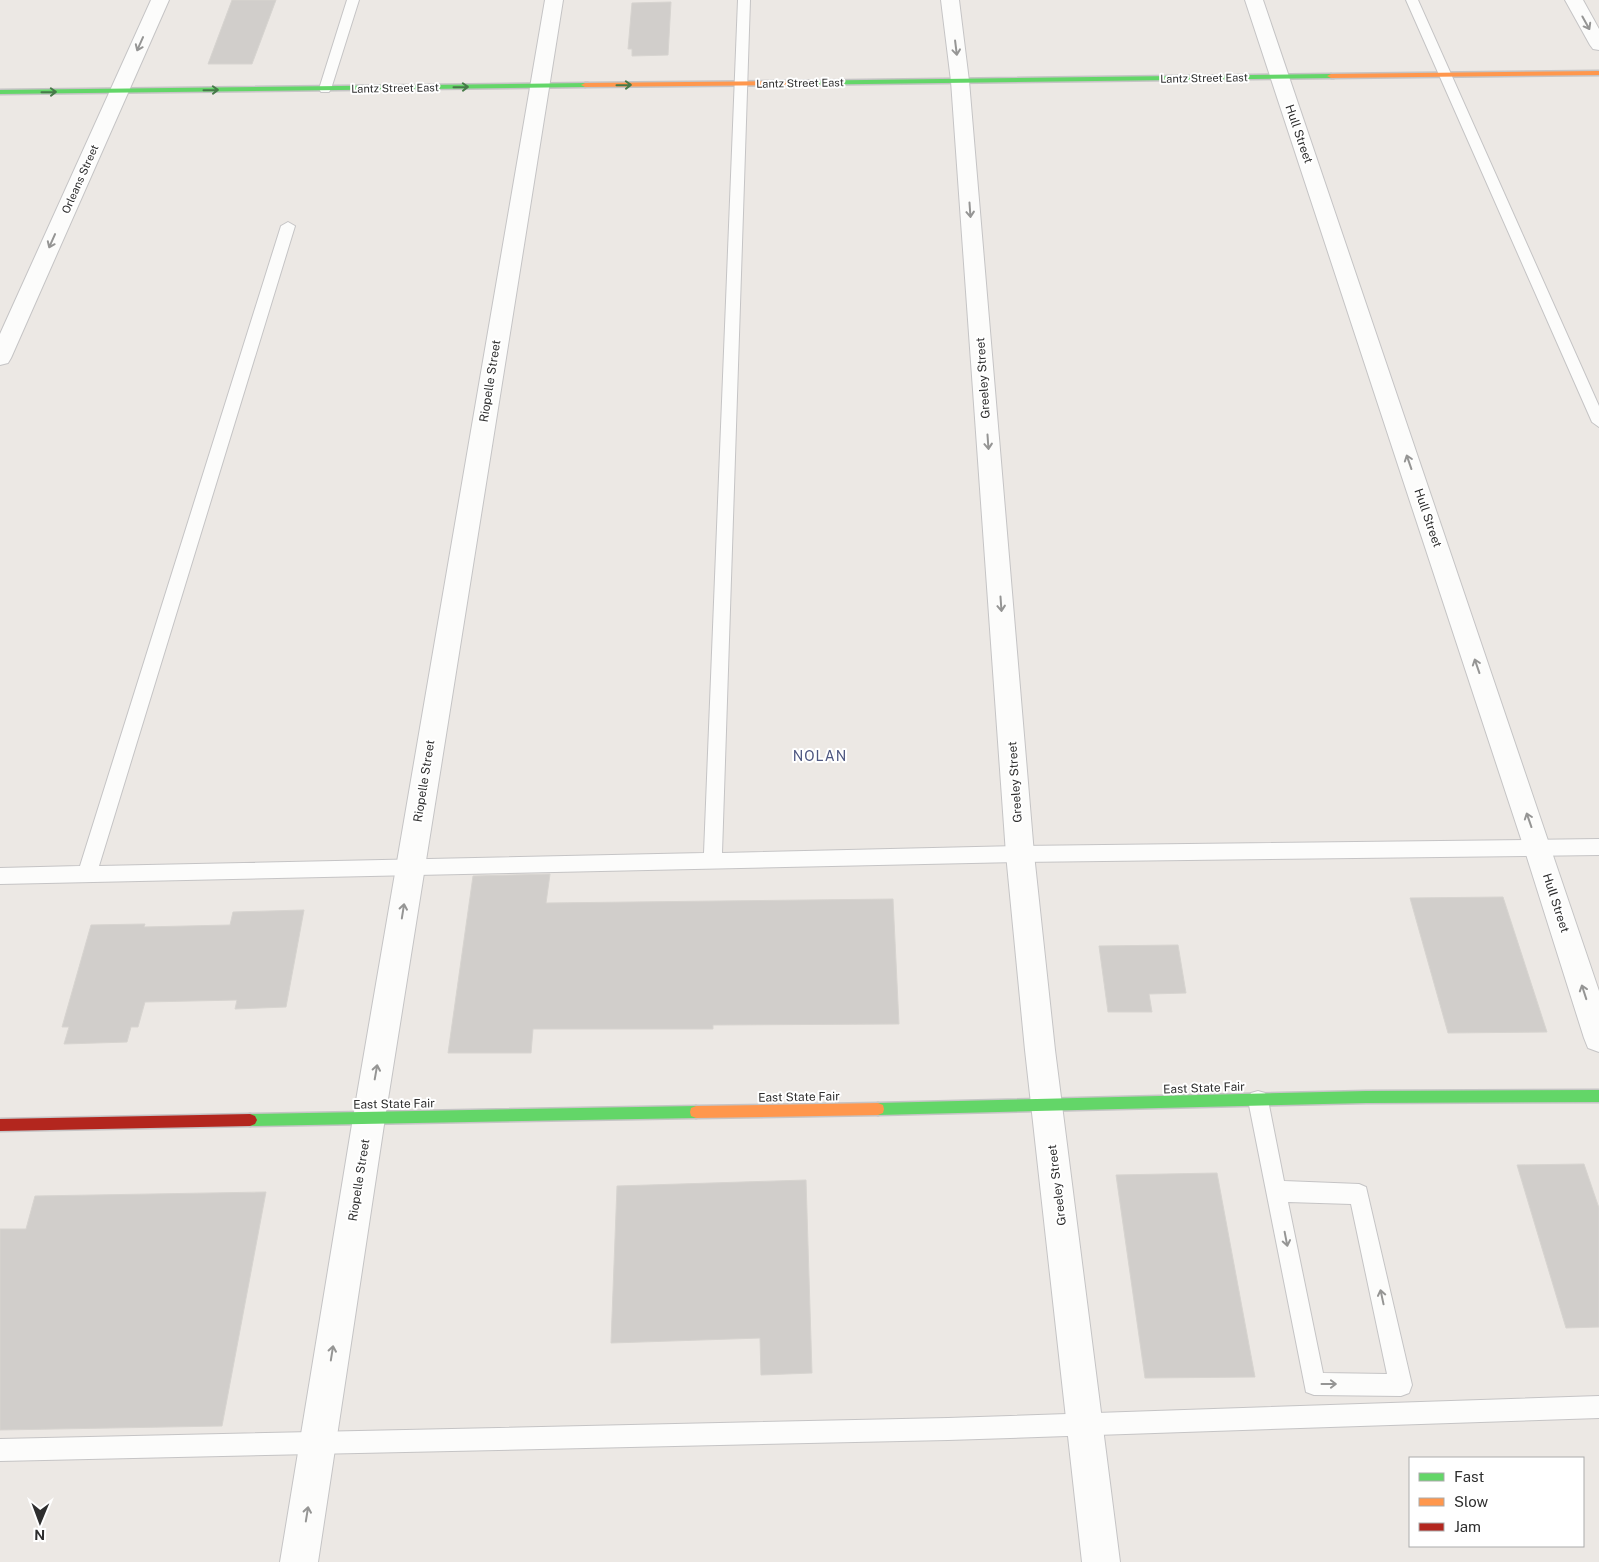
<svg xmlns="http://www.w3.org/2000/svg" width="1599" height="1562" viewBox="0 0 1599 1562" font-family="'Public Sans',sans-serif">
	<style>
		.building { fill: #d1cecb; stroke: #d7d4d0 }
		.lines { fill: none; stroke-linecap: round; stroke-linejoin: round }
		.lane-casing { stroke: #c5c4c5; stroke-width: 2 }
		.street-casing { stroke: #c5c4c5; stroke-width: 2 }
		.fast-casing { stroke: #c5c4c5; stroke-width: 3 }
		.slow-casing { stroke: #c5c4c5; stroke-width: 3 }
		.jam-casing { stroke: #c5c4c5; stroke-width: 3 }
		.lane { fill: #fcfcfb; fill-rule: evenodd }
		.street { fill: #fcfcfb; fill-rule: evenodd }
		.fast { fill: #63d668; fill-rule: evenodd }
		.slow { fill: #ff974d; fill-rule: evenodd }
		.jam { fill: #b3261e; fill-rule: evenodd }
		.oneway { stroke: #959594 }
		.oneway2 { stroke: #467a48 }
		.labels { text-anchor: middle; dominant-baseline: central; stroke-width: 4; stroke-linejoin: round; paint-order: stroke }
		.far-street-label { font-size: 11px; fill: #2e2e2e; stroke: #fff }
		.street-label { font-size: 12px; fill: #2e2e2e; stroke: #fff }
		.neighbourhood-label { font-size: 14px; letter-spacing: 1px; fill: #4d5680; stroke: #fff }
	</style>
	<rect width="100%" height="100%" fill="#ece8e4"/>
	<path class="building" d="M232,0H276L252,64H208Z
		M671,2L668,55L632,56V49H628L632,3Z
		M550,874L546,903L893,899L899,1024L713,1025V1029H533L531,1053H448L473,876Z
		M1503,897L1547,1032L1448,1033L1410,898Z
		M304,910L286,1007L235,1009L237,1000L145,1002L138,1027H131L127,1042L64,1044L69,1027H62L91,925L145,924L144,927L230,925L233,912Z
		M1178,945L1186,993L1149,994L1152,1012H1108L1099,946Z
		M1584,1164L1599,1208V1327L1566,1328L1517,1165Z
		M1217,1173L1255,1377L1145,1378L1116,1175Z
		M806,1180L812,1373L761,1375L760,1338L611,1343L617,1186Z
		M266,1192L222,1426L0,1430V1229H26L35,1196Z"/>
	<g class="lines">
		<defs>
			<path id="lane" d="M347,0H359L331,89L329,92H321L319,89Z
				M738,0H750L722,853L1020,846L1599,839V855L1020,862L0,884V868L80,866L281,226L288,222L295,226L99,866L704,853Z
				M1406,0H1418L1599,406V427L1592,422Z
				M1258,1091L1265,1093L1268,1100L1284,1181L1359,1184L1366,1187L1412,1385L1409,1393L1401,1396L1314,1395L1306,1392L1248,1100L1251,1093ZM1288,1202L1351,1204L1387,1374L1323,1373Z
				M1599,1396V1418L948,1440L0,1461V1439L948,1418Z"/>
			<path id="street" d="M151,0H169L11,358L8,363L0,365V334Z
				M545,0H563L385,1118L318,1562H280L353,1118Z
				M941,0H959L969,81L1034,854L1055,1050L1120,1562H1082L1025,1050L1006,854L951,81Z
				M1245,0H1263L1599,991V1052L1588,1048L1584,1038L1524,848Z
				M1565,0H1583L1599,29V50L1593,49L1590,45Z"/>
			<path id="fast" d="M1331,74L1335,76L1334,78L790,85L786,83L790,81Z
				M588,83L589,85L585,87L0,94V90Z
				M1599,1090V1102L1366,1103L878,1115L873,1113L872,1109L873,1105L878,1103L1366,1091Z
				M696,1106L701,1108L702,1112L701,1116L696,1118L250,1126L245,1124L243,1120L245,1116L250,1114Z"/>
			<path id="slow" d="M1599,71V75L1331,78L1327,76L1331,74Z
				M790,81L794,83L793,85L585,87L581,85L585,83Z
				M878,1103L883,1105L884,1109L883,1113L878,1115L696,1118L691,1116L690,1112L691,1108L696,1106Z"/>
			<path id="jam" d="M250,1114L255,1116L257,1120L255,1124L250,1126L0,1131V1119Z"/>
		</defs>
		<use href="#lane" class="lane-casing"/>
		<use href="#street" class="street-casing"/>
		<use href="#fast" class="fast-casing"/>
		<use href="#slow" class="slow-casing"/>
		<use href="#jam" class="jam-casing"/>
		<use href="#lane" class="lane"/>
		<use href="#street" class="street"/>
		<use href="#fast" class="fast"/>
		<use href="#slow" class="slow"/>
		<use href="#jam" class="jam"/>
	</g>
	<defs><path id="oneway-shaft" d="M-6 0H5M1.5-3L5.5 0L1.5 3" fill="none" stroke-width="1.6" stroke-linecap="round" stroke-linejoin="round" transform="scale(1.25)"/></defs>
	<g class="oneway">
		<use href="#oneway-shaft" transform="translate(1586 23) rotate(61)"/>
		<use href="#oneway-shaft" transform="translate(140 44) rotate(114)"/>
		<use href="#oneway-shaft" transform="translate(956 48) rotate(83)"/>
		<use href="#oneway-shaft" transform="translate(970 210) rotate(86)"/>
		<use href="#oneway-shaft" transform="translate(52 241) rotate(114)"/>
		<use href="#oneway-shaft" transform="translate(988 442) rotate(86)"/>
		<use href="#oneway-shaft" transform="translate(1409 462) rotate(-109)"/>
		<use href="#oneway-shaft" transform="translate(1001 604) rotate(86)"/>
		<use href="#oneway-shaft" transform="translate(1477 666) rotate(-109)"/>
		<use href="#oneway-shaft" transform="translate(1529 820) rotate(-109)"/>
		<use href="#oneway-shaft" transform="translate(403 911) rotate(-81)"/>
		<use href="#oneway-shaft" transform="translate(1584 992) rotate(-108)"/>
		<use href="#oneway-shaft" transform="translate(376 1072) rotate(-80)"/>
		<use href="#oneway-shaft" transform="translate(1286 1239) rotate(79)"/>
		<use href="#oneway-shaft" transform="translate(1382 1297) rotate(-102)"/>
		<use href="#oneway-shaft" transform="translate(332 1353) rotate(-81)"/>
		<use href="#oneway-shaft" transform="translate(1329 1384)"/>
		<use href="#oneway-shaft" transform="translate(307 1514) rotate(-81)"/>
	</g>
	<g class="oneway2">
		<use href="#oneway-shaft" transform="translate(624 85) rotate(-1)"/>
		<use href="#oneway-shaft" transform="translate(461 87) rotate(-1)"/>
		<use href="#oneway-shaft" transform="translate(211 90) rotate(-1)"/>
		<use href="#oneway-shaft" transform="translate(49 92) rotate(-1)"/>
	</g>
	<g class="labels">
		<g class="far-street-label">
			<text transform="translate(1204 78) rotate(-1)">Lantz Street East</text>
			<text transform="translate(800 83) rotate(-1)">Lantz Street East</text>
			<text transform="translate(395 88) rotate(-1)">Lantz Street East</text>
			<text transform="translate(80 179) rotate(-66)">Orleans Street</text>
		</g>
		<g class="street-label">
			<text transform="translate(1299 134) rotate(71)">Hull Street</text>
			<text transform="translate(983 378) rotate(-94)">Greeley Street</text>
			<text transform="translate(490 381) rotate(-81)">Riopelle Street</text>
			<text transform="translate(1428 518) rotate(71)">Hull Street</text>
			<text transform="translate(424 781) rotate(-81)">Riopelle Street</text>
			<text transform="translate(1015 782) rotate(-94)">Greeley Street</text>
			<text transform="translate(1556 903) rotate(72)">Hull Street</text>
			<text transform="translate(1204 1088) rotate(-2)">East State Fair</text>
			<text transform="translate(799 1097) rotate(-1)">East State Fair</text>
			<text transform="translate(394 1104) rotate(-1)">East State Fair</text>
			<text transform="translate(359 1180) rotate(-81)">Riopelle Street</text>
			<text transform="translate(1057 1185) rotate(-97)">Greeley Street</text>
		</g>
		<g class="neighbourhood-label">
			<text x="820" y="756">NOLAN</text>
		</g>
	</g>
	<rect x="1409" y="1457" width="175" height="90" fill="#ffffff" stroke="#ababab"/>
	<rect x="1419" y="1473" width="25" height="8" fill="#63d668" stroke="#ababab"/>
	<text x="1454" y="1482" font-size="15" fill="#2e2e2e">Fast</text>
	<rect x="1419" y="1498" width="25" height="8" fill="#ff974d" stroke="#ababab"/>
	<text x="1454" y="1507" font-size="15" fill="#2e2e2e">Slow</text>
	<rect x="1419" y="1523" width="25" height="8" fill="#b3261e" stroke="#ababab"/>
	<text x="1454" y="1532" font-size="15" fill="#2e2e2e">Jam</text>
	<g transform="translate(40 1522) rotate(181)" stroke="#ffffff" stroke-width="4" paint-order="stroke">
	<path d="M0-4L9 19L0 12L-9 19Z" fill="#2e2e2e"/>
	<text y="-8" font-size="14" font-weight="bold" text-anchor="middle" fill="#2e2e2e">N</text>
	</g>
</svg>
